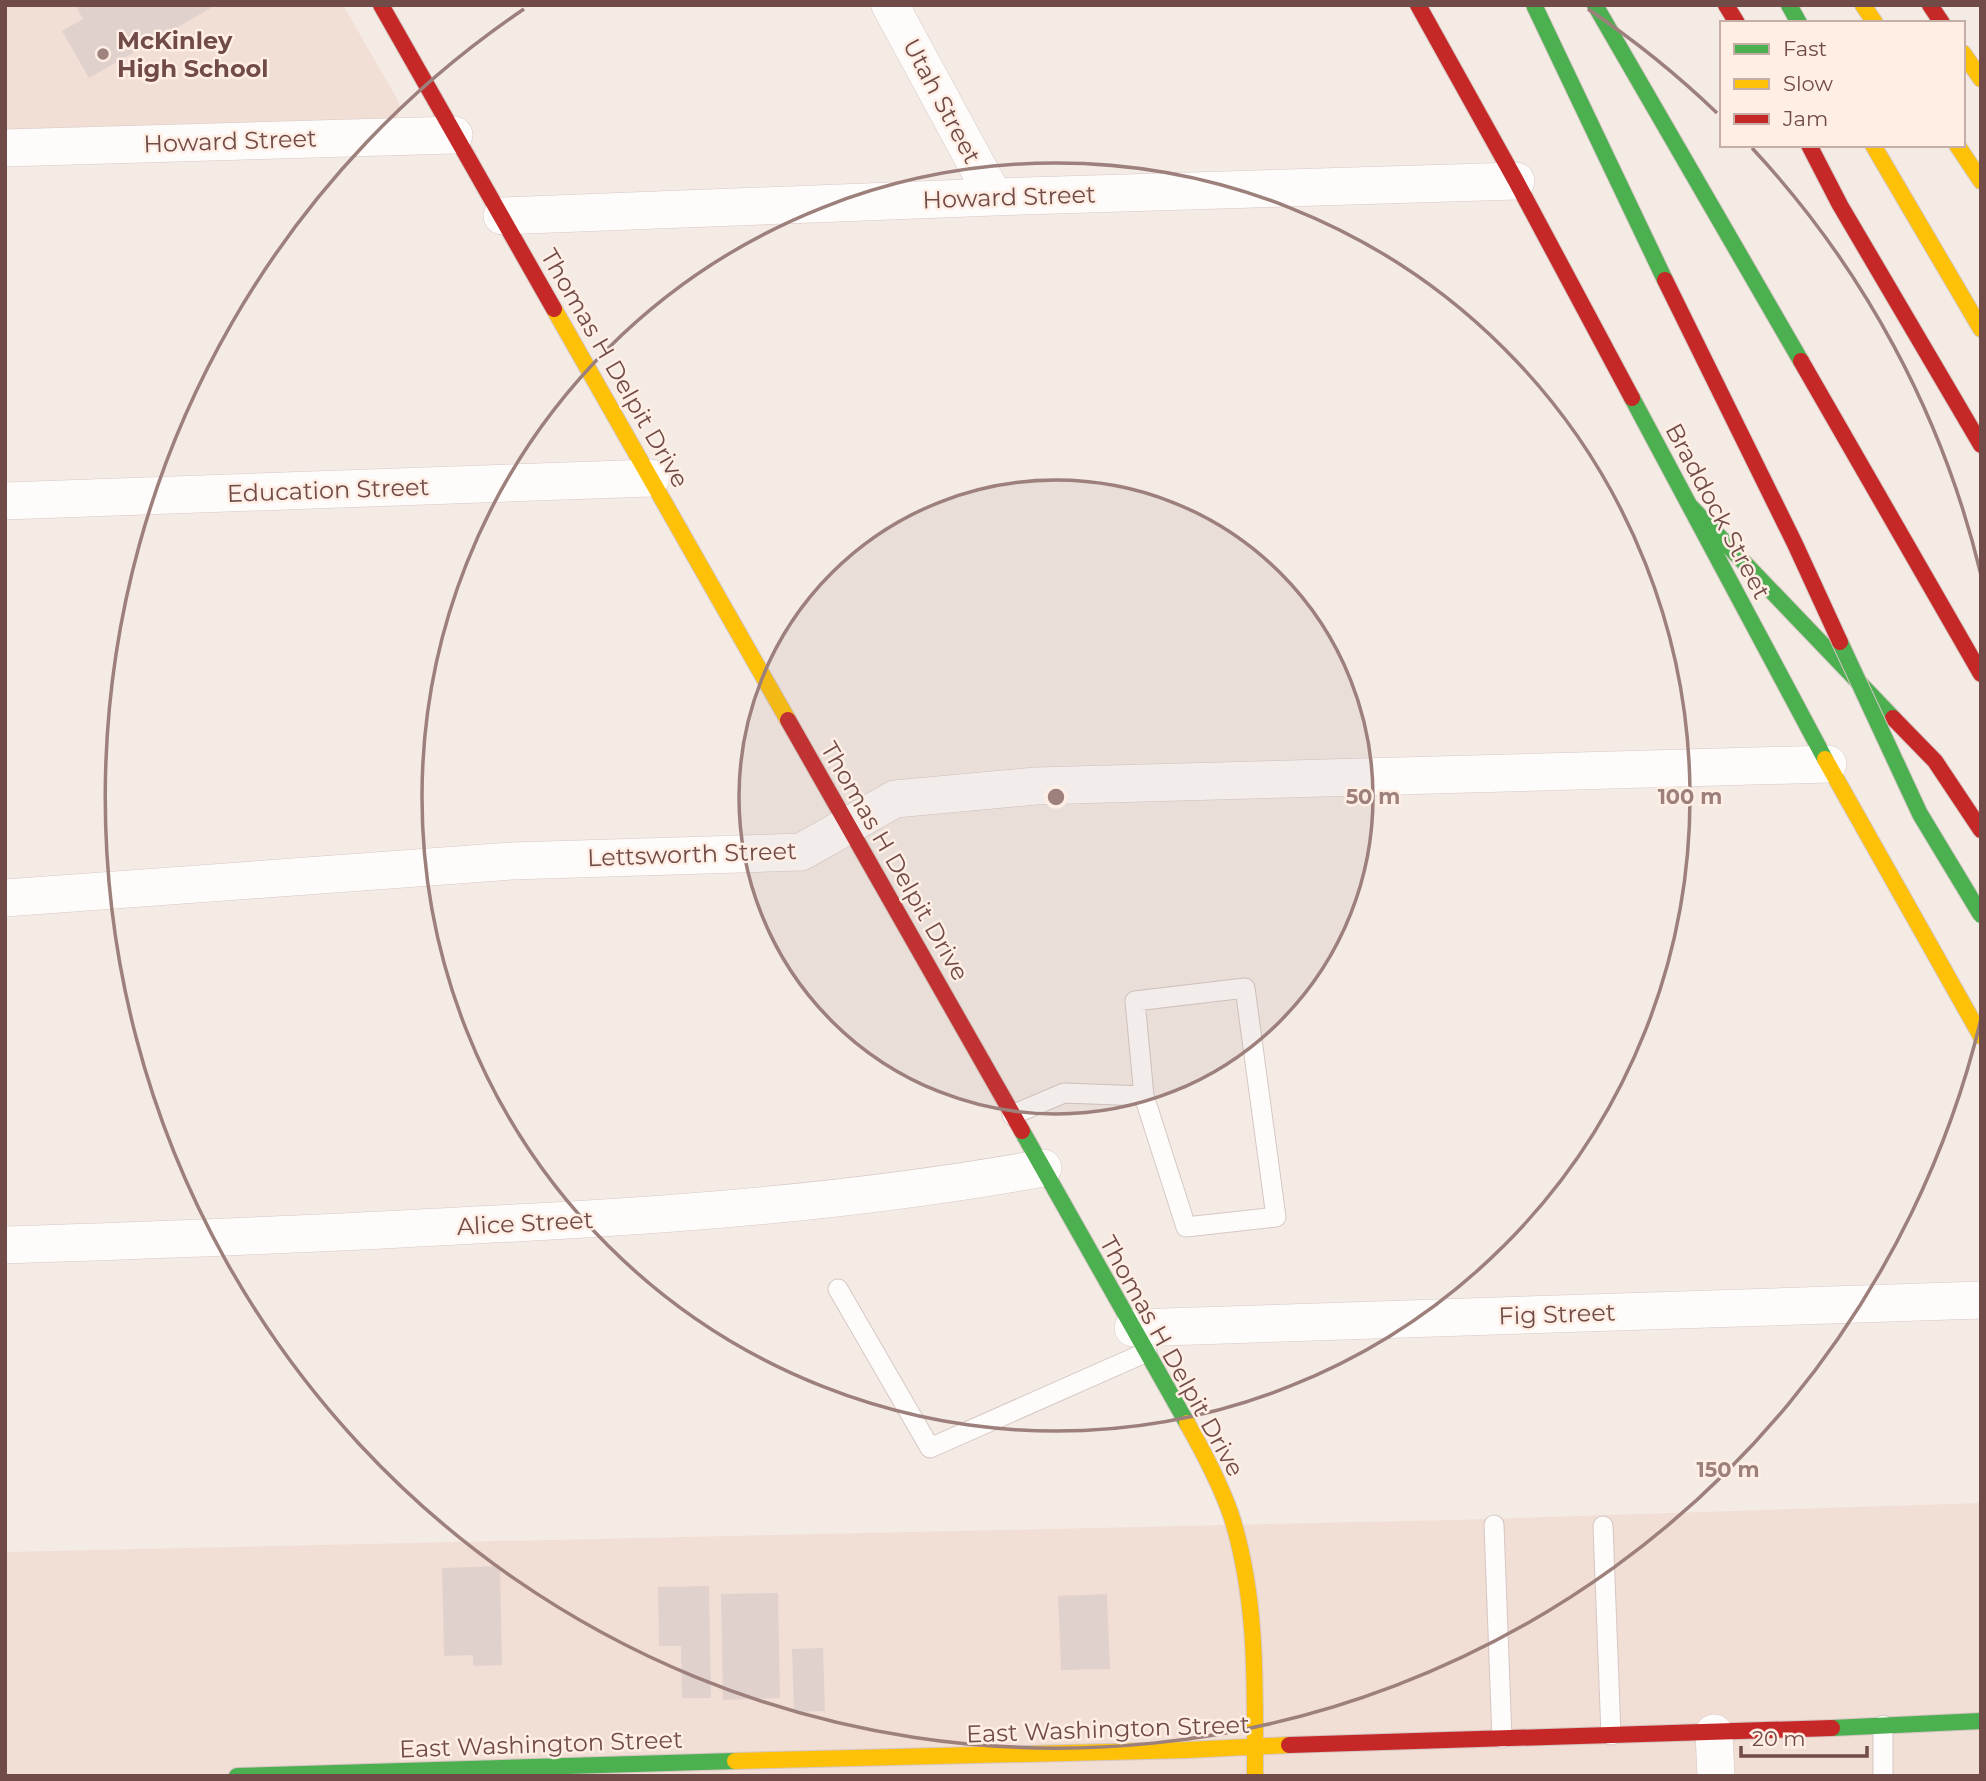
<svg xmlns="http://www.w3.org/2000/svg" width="1986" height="1781" viewBox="0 0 1986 1781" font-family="Montserrat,sans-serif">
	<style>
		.residential { fill: #f1ded5 }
		.building { fill: #e1d1cd }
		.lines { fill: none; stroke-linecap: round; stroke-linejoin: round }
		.lane-casing { stroke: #d6c7c3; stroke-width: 21 }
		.street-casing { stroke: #d6c7c3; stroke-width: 38 }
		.fast-casing { stroke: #d5c6c2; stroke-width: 18 }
		.slow-casing { stroke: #d5c6c2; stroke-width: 18 }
		.jam-casing { stroke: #d5c6c2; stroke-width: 18 }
		.lane { stroke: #fefcfb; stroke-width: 19 }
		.street { stroke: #fefcfb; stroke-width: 37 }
		.fast { stroke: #4caf50; stroke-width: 16 }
		.slow { stroke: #ffc107; stroke-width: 16 }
		.jam { stroke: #c62828; stroke-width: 16 }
		.fast-bridge-casing { stroke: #d4c6c3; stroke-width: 18; stroke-linecap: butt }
		.jam-bridge-casing { stroke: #d4c6c3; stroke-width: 18; stroke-linecap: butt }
		.fast-bridge { stroke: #4caf50; stroke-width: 16 }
		.jam-bridge { stroke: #c62828; stroke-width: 16 }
		.ring { fill: none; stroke: #9d807b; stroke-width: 3.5 }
		.poi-dot { fill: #9f837e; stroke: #ffeee4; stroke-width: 2.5 }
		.labels { text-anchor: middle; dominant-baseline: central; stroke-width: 5; stroke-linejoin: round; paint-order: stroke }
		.poi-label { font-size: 24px; font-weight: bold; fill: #714b47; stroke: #ffeee4; text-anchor: start }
		.street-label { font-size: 24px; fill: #714b47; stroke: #ffeee4 }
		.centre { fill: #9d807b; stroke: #ffeee4; stroke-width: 3.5 }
		.ring-label { font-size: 21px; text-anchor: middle; font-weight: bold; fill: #9d807b; stroke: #ffeee4; stroke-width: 5; stroke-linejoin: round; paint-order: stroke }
	</style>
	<rect width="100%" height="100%" fill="#f5ebe5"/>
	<path class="residential" d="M5,5H343L399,102L400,110L397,118L391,123L5,137Z
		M1981,1503V1776H5V1552L1454,1520Z"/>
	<path class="building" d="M75,5H216L89,78L62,31L83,19Z
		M500,1566L502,1665L473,1666V1655L444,1656L442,1568Z
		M709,1586L711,1698H682L681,1646H659L658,1587Z
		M778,1593L780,1698L723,1700L721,1594Z
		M1107,1594L1110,1669L1061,1670L1058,1596Z
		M823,1648L825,1711L794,1712L792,1649Z"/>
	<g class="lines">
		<defs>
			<path id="lane" d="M1012,1115L1064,1093L1144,1096L1186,1227L1276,1217L1245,988L1135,1001L1144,1096
				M838,1289L930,1448L1147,1352
				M1494,1525L1502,1738
				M1603,1526L1611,1735
				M1883,1725V1776"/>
			<path id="street" d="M890,5L994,197
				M5,148L454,135
				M502,216L994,197L1516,181
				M5,501L651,478
				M5,898L512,861L801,852L895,799L1036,786L1828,764
				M5,1245C162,1240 318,1234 475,1225C665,1216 855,1202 1043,1168
				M1133,1328L1981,1300
				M1714,1733L1716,1776"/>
			<path id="fast" d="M1595,5L1801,361
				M1789,5L1799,23
				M1632,398L1825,759
				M1691,507L1893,718
				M1022,1131L1187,1423
				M1832,1728L1981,1721
				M237,1776L735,1761"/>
			<path id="slow" d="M1863,5L1875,23
				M1963,53L1981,79
				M1873,145L1981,329
				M1957,145L1981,181
				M554,309L788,720
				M1825,759L1981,1036
				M1187,1423C1204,1453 1220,1483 1231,1515C1258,1599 1255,1689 1255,1776
				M735,1761L1187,1750L1289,1745"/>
			<path id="jam" d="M381,5L554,309
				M1418,5L1516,181L1632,398
				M1726,5L1737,23
				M1930,5L1942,23
				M1809,145L1840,205L1981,445
				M1801,361L1981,674
				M1893,718L1935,761L1981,830
				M788,720L1022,1131
				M1289,1745L1832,1728"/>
		</defs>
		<use href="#lane" class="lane-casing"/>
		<use href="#street" class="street-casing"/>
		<use href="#fast" class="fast-casing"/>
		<use href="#slow" class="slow-casing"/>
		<use href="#jam" class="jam-casing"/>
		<use href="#lane" class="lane"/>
		<use href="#street" class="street"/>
		<use href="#fast" class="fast"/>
		<use href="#slow" class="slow"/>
		<use href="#jam" class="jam"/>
		<defs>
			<path id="fast-bridge" d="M1534,5L1665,280
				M1840,642L1920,814L1981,915"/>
			<path id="jam-bridge" d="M1665,280L1795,544L1840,642"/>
		</defs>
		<use href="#fast-bridge" class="fast-bridge-casing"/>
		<use href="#jam-bridge" class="jam-bridge-casing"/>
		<use href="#fast-bridge" class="fast-bridge"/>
		<use href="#jam-bridge" class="jam-bridge"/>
	</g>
	<circle cx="1056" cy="797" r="317" fill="#9d807b" fill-opacity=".12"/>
	<g class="ring">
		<circle cx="1056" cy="797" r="317"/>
		<circle cx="1056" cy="797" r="634"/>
		<path d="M1981 1019A951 951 0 1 1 524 9M1588 9A951 951 0 0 1 1717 113M1752 148A951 951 0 0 1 1981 575"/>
	</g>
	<circle class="poi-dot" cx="103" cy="54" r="7"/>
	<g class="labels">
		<g class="poi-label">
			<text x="117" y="40">McKinley<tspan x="117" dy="28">High School</tspan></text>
		</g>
		<g class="street-label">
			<text transform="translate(942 101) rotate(62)">Utah Street</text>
			<text transform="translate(230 141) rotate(-2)">Howard Street</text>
			<text transform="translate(1009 197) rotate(-2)">Howard Street</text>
			<text transform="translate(615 368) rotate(60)">Thomas H Delpit Drive</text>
			<text transform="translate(328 490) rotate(-2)">Education Street</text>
			<text transform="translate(1718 511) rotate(62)">Braddock Street</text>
			<text transform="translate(692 854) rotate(-2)">Lettsworth Street</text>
			<text transform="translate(895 861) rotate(60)">Thomas H Delpit Drive</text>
			<text transform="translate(525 1223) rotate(-3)">Alice Street</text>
			<text transform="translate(1557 1314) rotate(-2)">Fig Street</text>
			<text transform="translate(1172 1356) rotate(61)">Thomas H Delpit Drive</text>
			<text transform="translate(1108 1729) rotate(-2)">East Washington Street</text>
			<text transform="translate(541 1744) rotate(-2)">East Washington Street</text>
		</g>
	</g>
	<circle cx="1056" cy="797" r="10" class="centre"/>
	<g class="ring-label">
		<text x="1373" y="804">50 m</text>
		<text x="1690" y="804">100 m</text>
		<text x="1728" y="1477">150 m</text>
	</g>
	<rect width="1986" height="1781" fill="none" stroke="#714b47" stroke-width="14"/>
	<rect x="1720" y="21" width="245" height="126" fill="#ffeee4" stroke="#c6ada5" stroke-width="2"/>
	<rect x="1734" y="44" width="35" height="10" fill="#4caf50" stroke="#c6ada5" stroke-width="2"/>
	<text x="1783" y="56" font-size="21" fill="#714b47">Fast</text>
	<rect x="1734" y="79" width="35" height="10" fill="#ffc107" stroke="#c6ada5" stroke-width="2"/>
	<text x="1783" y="91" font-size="21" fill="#714b47">Slow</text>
	<rect x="1734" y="114" width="35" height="10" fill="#c62828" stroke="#c6ada5" stroke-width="2"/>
	<text x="1783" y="126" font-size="21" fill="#714b47">Jam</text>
	<path d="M1741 1746v10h126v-10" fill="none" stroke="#714b47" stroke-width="3.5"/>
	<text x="1752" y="1746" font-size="21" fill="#714b47" stroke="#ffeee4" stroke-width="5" paint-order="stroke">20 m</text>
</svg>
